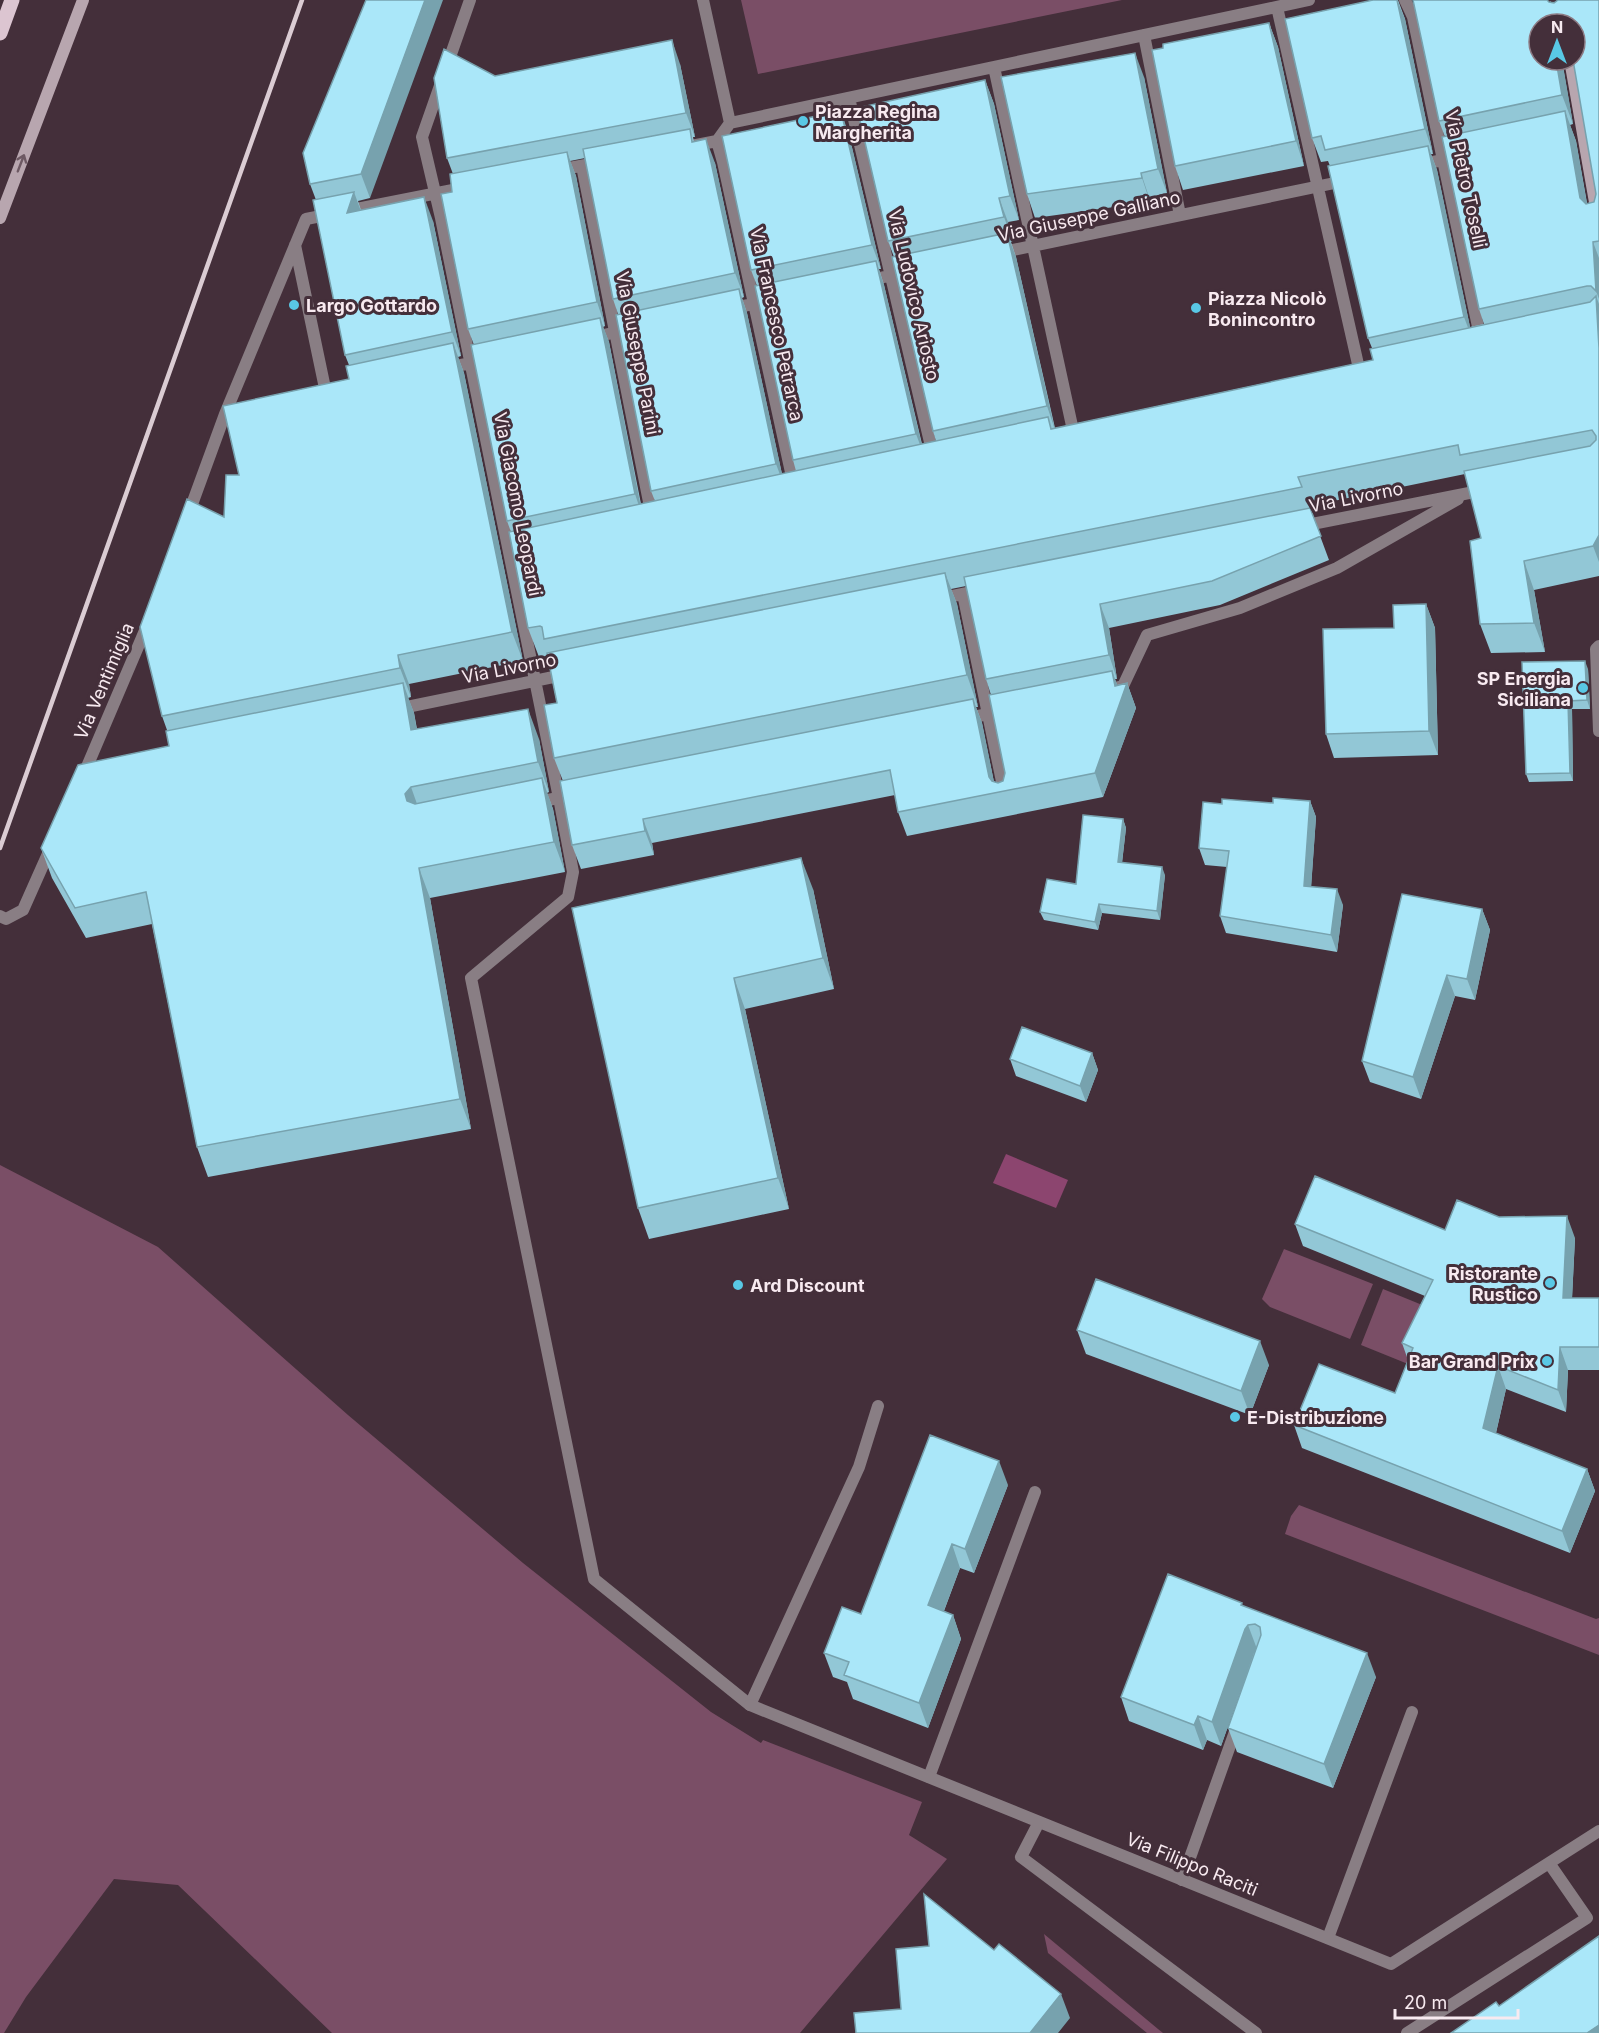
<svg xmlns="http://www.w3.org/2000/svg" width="1599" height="2033" viewBox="0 0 1599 2033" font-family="Inter,sans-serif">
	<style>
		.green { fill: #7a4e66 }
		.water { fill: #8c456f }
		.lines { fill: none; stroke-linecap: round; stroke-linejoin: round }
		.lane { stroke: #897e84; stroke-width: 12 }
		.street { stroke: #897e84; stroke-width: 12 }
		.secondary { stroke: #b8a6af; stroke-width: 12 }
		.primary { stroke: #dcc5d1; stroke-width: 15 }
		.rail { stroke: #dbccd3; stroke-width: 4.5 }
		.wall { fill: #92c7d6; fill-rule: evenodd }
		.shaded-wall { fill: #77a2ae }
		.building { fill: #aae7f9; stroke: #77a2ae; stroke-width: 1.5 }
		.oneway { stroke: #6d5963 }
		.poi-dot { fill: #59c8e5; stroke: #442f3a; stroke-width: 2 }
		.labels { text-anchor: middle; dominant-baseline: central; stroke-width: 6; stroke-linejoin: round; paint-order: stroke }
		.poi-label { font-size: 18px; font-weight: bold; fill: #f8eaf0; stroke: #442f3a; text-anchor: start }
		.street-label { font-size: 18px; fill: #f8eaf0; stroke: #442f3a }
	</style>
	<rect width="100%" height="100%" fill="#442f3a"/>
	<path class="green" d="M741,0H1122L758,74Z
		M0,1165L158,1247L348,1415L523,1563L711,1712L761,1743L763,1740L922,1802L909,1835L947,1859L800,2033H332L178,1885L114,1879L26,1997L4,2033H0Z
		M1284,1249L1373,1284L1350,1339L1270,1307L1262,1299Z
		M1383,1289L1437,1311L1408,1364L1361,1345Z
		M1299,1505L1596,1619L1599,1618V1655L1285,1534L1291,1516Z
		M1044,1934L1158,2029L1163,2033H1147L1048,1953Z"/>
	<path class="water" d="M1006,1154L1068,1180L1056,1208L993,1183Z"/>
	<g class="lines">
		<path class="lane" d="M1599,646L1596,649L1599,731
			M559,798L573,872L568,897L471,978L594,1579L750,1705L859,1467L878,1406
			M929,1777L1035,1492
			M1182,1880L1237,1726
			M1328,1938L1412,1712"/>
		<path class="street" d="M470,0L422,137L441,218L559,798
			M703,0L730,123
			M1405,0L1413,17L1481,341
			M1277,7L1360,373
			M1144,35L1180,215
			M994,67L1074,435
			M849,98L934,459
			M691,146L717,141
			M1418,165L1463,156
			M582,166L652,517
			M559,170L601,162
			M295,245L326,393
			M998,253L1349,180
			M866,281L911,271
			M728,309L773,300
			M590,338L635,328
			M446,368L491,359
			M794,486L723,162L717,141L730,123L1309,0
			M187,518L225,414L306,219L468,187
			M1302,526L1469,493
			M963,594L1005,796
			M938,599L982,590
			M1110,689L1123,686L1147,635L1240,608L1337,568L1458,499
			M397,709L568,674
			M963,719L1008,710
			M83,776L149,621
			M533,803L578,794
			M0,916L6,919L23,910L51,847
			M750,1705L1391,1964L1599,1831
			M1039,1822L1021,1857L1256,2033
			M1407,2033L1587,1918L1549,1863"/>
		<path class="secondary" d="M1570,60L1599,225
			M0,218L83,0"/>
		<path class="primary" d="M0,33L12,0"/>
		<path class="rail" d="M0,848L302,0"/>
	</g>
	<path class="wall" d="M366,0L370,198L358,201L361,210L433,221L461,356L458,357L464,373L523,661L409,684L411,697L408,698L414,713L417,729L539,739L549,792L547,793L553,809L565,872L430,898L471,1129L208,1177L197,1147L152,924L86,938L52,878L41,848L169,746L167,730L162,716L224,517L239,475L349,379V365L345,355L316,200L310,184Z
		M1373,0H1398L1405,19L1433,154H1431L1437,170L1470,327L1484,324L1479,309L1445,137L1439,121L1551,1V2L1599,0V576L1534,590L1545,652L1491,653L1480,624L1481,538L1465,474L1309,506L1329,560L1220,605L1109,628L1117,679H1115L1117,685L1127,683L1136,708L1103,797L907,836L898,812L895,795L652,843L654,855L581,869L572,845L563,781L554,758L557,703L547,656L539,657L528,628L511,532L507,521L474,345L468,329L452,192L453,174L447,158L495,76L680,64L695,137H693L694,142L715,163L744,297L742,298L747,313L782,474L796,471L793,460L757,286L751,270L849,135L881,269H879L884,285L922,444L936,441L933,431L894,257L888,241L985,80L994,104L1019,220L1008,222L1013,241L1011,242L1016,257L1055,428L1373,360L1372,348L1368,338L1330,166L1328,161L1321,162L1312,138ZM1539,24H1575L1596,194L1594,202L1587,203L1576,141L1570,125L1573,124L1562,61ZM585,158L613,299L618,314L651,491L655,501L641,504L609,342L603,327L605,326L576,176L570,161ZM966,586L986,679L991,695L1005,773L1003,781L998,783L994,782L982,723L976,707H978L957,604L951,589Z
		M1269,23L1278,47L1304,166L1183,190L1175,166L1163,48Z
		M1144,77L1167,193L1149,197L1150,202L1035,218L1027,194Z
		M1426,604L1435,628L1438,755L1334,758L1326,734L1394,628Z
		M1522,662L1588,669L1590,709H1572L1573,781L1529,782L1526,774Z
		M1310,801L1316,817L1311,887L1343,905L1337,952L1226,933L1220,916L1227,867L1205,865L1199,848L1273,803Z
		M1123,819L1126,828L1122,863L1165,875L1160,920L1102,913L1098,930L1044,920L1040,912L1076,884Z
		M813,889L834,989L745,1009L789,1209L649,1239L638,1208L572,908Z
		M1482,909L1490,930L1475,1000L1455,996L1421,1099L1370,1082L1362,1061Z
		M1092,1053L1098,1070L1086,1102L1016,1076L1010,1059Z
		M1499,1217L1575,1238L1572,1298H1599V1370H1568L1566,1412L1506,1389L1496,1433L1587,1469L1595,1491L1570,1553L1302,1448L1294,1425L1395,1393L1408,1360L1402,1343L1425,1296L1303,1246L1295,1224L1445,1230Z
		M1077,1330L1269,1365L1250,1415L1086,1354Z
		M1008,1485L974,1573L960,1568L944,1611L953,1615L961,1639L928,1728L853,1699L847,1682L833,1677L824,1653L861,1614Z
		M1243,1606L1376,1677L1333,1788L1237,1752L1228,1728L1254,1653L1221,1746L1207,1740L1203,1750L1129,1721L1121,1697Z"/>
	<path class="shaded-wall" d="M425,0H443L370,198L361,174Z
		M1397,0L1405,19L1433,154L1425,129Z
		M1269,23L1278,47L1304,166L1296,141Z
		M672,40L680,64L695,137L686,113Z
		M1135,53L1144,77L1167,193L1158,169Z
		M1556,60H1562L1573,124L1562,95Z
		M985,80L994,104L1019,220L1010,196Z
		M841,111L849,135L881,269L872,245Z
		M1565,111L1576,141L1591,227L1580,198Z
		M706,139L715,163L744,297L735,273Z
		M1428,146L1437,170L1473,341L1464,317Z
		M567,152L576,176L605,326L597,302Z
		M1141,173L1149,197L1150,202L1142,178Z
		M354,192L363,217L347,213Z
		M424,197L433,221L461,356L452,332Z
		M999,198L1008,222L1013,241L1004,217Z
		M1007,233L1016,257L1055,430L1047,406Z
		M1593,242L1599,258V299L1596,291Z
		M876,261L884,285L925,458L916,434Z
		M739,289L747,313L785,488L776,464Z
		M1596,296L1599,304V348Z
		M600,318L609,342L643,518L635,494Z
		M453,343L464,373L523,661L512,632Z
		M1599,535V562L1593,546Z
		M1524,561L1534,590L1545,652L1534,623Z
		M945,573L957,604L978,707L967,675Z
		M1100,604L1109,628L1117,679L1109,655Z
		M1426,604L1435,628L1438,755L1429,731Z
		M398,655L409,684L411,697L400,668Z
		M1585,661L1588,669L1590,709L1587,700Z
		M1112,671L1121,695L1127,683L1136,708L1103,797L1095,773L1115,686Z
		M403,683L414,713L422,761L411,730Z
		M973,699L982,723L996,792L989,777Z
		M1568,701L1572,709L1573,781L1570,773Z
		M528,709L539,739L549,792L538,762Z
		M542,778L553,809L565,872L554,842Z
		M411,787L422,818L407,801L405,794Z
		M1310,801L1316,817L1310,903L1304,886Z
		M643,819L652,843L654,855L645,831Z
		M1123,819L1126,828L1121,871L1118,862Z
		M801,858L813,889L834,989L823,958Z
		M1162,867L1165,875L1160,920L1157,911Z
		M419,868L430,898L471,1129L460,1099Z
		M1337,889L1343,905L1337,952L1331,935Z
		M1099,904L1102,913L1098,930L1095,922Z
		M1482,909L1490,930L1475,1000L1467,979Z
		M1447,975L1455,996L1421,1099L1413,1077Z
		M734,978L745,1009L789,1209L778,1178Z
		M1092,1053L1098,1070L1086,1102L1080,1086Z
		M1567,1216L1575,1238L1571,1320L1563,1298Z
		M1260,1341L1269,1365L1250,1415L1241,1391Z
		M1560,1347L1568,1370L1566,1412L1558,1390Z
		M1498,1366L1506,1389L1492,1450L1483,1428Z
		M999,1461L1008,1485L974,1573L965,1549Z
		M1587,1469L1595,1491L1570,1553L1562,1531Z
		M952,1544L960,1568L937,1629L928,1605Z
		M1242,1603L1250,1625H1248L1257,1649L1254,1653L1221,1746L1212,1722Z
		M953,1615L961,1639L928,1728L919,1703Z
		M1367,1653L1376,1677L1333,1788L1324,1764Z
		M1198,1716L1207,1740L1203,1750L1194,1725Z
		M1061,1994L1070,2018L1058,2033H1030Z
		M1599,2025V2033H1587Z"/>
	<path class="building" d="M366,0H425L361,174L310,184L303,153Z
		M1373,0H1397L1425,129L1325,150L1321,136L1312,138L1285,19Z
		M1413,0H1547L1549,2L1554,3L1558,0H1599V241L1593,242L1596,291L1591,286H1587L1479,309L1442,137L1565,111L1580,198L1586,204L1594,202L1596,194L1573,60H1575V24H1562L1559,23L1555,24H1539V60H1556L1562,95L1439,121Z
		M1269,23L1296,141L1175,166L1152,50L1163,48V44Z
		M672,40L686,113L447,158L434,78L444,49L495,76Z
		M1135,53L1158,169L1141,173L1142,178L1027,194L1001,77Z
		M985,80L1010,196L999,198L1004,217L888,241L857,108Z
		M841,111L872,245L751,270L722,136Z
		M690,129L692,142L706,139L735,273L613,299L583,149Z
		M1428,146L1464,317L1368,338L1328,166Z
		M567,152L597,302L468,329L441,194L452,192L450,174Z
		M354,192L347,213L424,197L452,332L345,355L313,200Z
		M1007,233L1047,406L933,431L892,257Z
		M876,261L916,434L793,460L755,286Z
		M739,289L776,464L651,491L616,315Z
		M1596,296L1599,348V535L1593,546L1524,561L1534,623L1480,624L1470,541L1481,538L1464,471L1590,446L1596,440V436L1592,430L1460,455L1458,445L1298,477L1302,487L544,639L542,627L540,626L528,628L509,532L1048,417L1051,429L1373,360L1370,349L1590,302Z
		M600,318L635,494L507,521L471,345Z
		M453,343L512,632L398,655L400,668L162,716L140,627L187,499L224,517L226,475H239L223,406L349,379L346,366Z
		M1310,508L1321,536L1212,581L1100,604L1109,655L986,679L964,577Z
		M945,573L967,675L554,758L544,705L557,703L547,653Z
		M1426,604L1429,731L1326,734L1323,629L1394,628L1393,605Z
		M1585,661L1587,700L1568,701L1570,773L1526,774L1522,662Z
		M1112,671L1115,686L1127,683L1095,773L898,812L890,770L643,819L645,831L572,845L560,781L973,699L989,777L992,781L998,783L1003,781L1005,773L989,695Z
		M403,683L411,730L528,709L538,762L411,787L405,794L407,801L415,804L542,778L554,842L419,868L460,1099L197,1147L146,892L75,908L41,848L78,765L169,746L166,731Z
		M1273,798L1310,801L1304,886L1337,889L1331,935L1220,916L1229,851L1199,848L1203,802L1222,804V799L1273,803Z
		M1083,815L1123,819L1118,862L1162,867L1157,911L1099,904L1095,922L1040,912L1047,879L1076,884Z
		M801,858L823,958L734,978L778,1178L638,1208L572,908Z
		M1402,894L1482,909L1467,979L1447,975L1413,1077L1362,1061Z
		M1022,1027L1092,1053L1080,1086L1010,1059Z
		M1315,1176L1445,1230L1457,1200L1499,1217L1567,1216L1563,1298H1599V1347H1560L1558,1390L1498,1366L1483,1428L1587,1469L1562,1531L1294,1425L1319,1364L1395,1393L1413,1348L1402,1343L1433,1280L1295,1224Z
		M1096,1279L1260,1341L1241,1391L1077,1330Z
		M930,1435L999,1461L965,1549L952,1544L928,1605L953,1615L919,1703L844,1675L849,1662L824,1653L842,1607L861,1614Z
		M1168,1574L1242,1603L1241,1605L1367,1653L1324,1764L1228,1728L1261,1635L1260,1627L1255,1624L1248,1625L1245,1629L1212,1722L1198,1716L1194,1725L1121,1697Z
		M924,1894L994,1950L999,1944L1061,1994L1030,2033H856L854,2013L901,2009L896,1949L929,1946Z
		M1599,1936V2025L1587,2033H1451L1496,2002L1499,2006Z"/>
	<defs><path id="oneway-shaft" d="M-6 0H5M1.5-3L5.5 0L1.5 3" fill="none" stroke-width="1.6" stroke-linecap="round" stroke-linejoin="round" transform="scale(1.5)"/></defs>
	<use class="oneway" href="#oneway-shaft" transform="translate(21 163) rotate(-69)"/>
	<g class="poi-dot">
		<circle cx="803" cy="121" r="6"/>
		<circle cx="294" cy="305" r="6"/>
		<circle cx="1196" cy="308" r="6"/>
		<circle cx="1583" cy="688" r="6"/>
		<circle cx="1550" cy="1283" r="6"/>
		<circle cx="738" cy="1285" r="6"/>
		<circle cx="1547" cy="1361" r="6"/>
		<circle cx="1235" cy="1417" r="6"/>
	</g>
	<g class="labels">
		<g class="poi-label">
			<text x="815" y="111">Piazza Regina<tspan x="815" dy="21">Margherita</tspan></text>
			<text x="1208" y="298">Piazza Nicolò<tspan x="1208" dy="21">Bonincontro</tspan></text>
			<text x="306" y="305">Largo Gottardo</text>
			<text x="1571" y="678" text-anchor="end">SP Energia<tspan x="1571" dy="21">Siciliana</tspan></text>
			<text x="1538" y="1273" text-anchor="end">Ristorante<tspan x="1538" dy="21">Rustico</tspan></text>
			<text x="750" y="1285">Ard Discount</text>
			<text x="1535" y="1361" text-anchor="end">Bar Grand Prix</text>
			<text x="1247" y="1417">E-Distribuzione</text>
		</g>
		<g class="street-label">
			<text transform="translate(1466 179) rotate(78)">Via Pietro Toselli</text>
			<text transform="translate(1089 216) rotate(-12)">Via Giuseppe Galliano</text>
			<text transform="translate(914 295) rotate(77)">Via Ludovico Ariosto</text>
			<text transform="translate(777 324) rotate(78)">Via Francesco Petrarca</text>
			<text transform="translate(638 353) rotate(79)">Via Giuseppe Parini</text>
			<text transform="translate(1356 497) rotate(-11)">Via Livorno</text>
			<text transform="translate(518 504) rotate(79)">Via Giacomo Leopardi</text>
			<text transform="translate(509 668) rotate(-11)">Via Livorno</text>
			<text transform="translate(104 681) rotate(-67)">Via Ventimiglia</text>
			<text transform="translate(1192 1864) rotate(22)">Via Filippo Raciti</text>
		</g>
	</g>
	<g transform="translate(1557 42)"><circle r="28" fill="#442f3a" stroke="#8c7a83" stroke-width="1.5"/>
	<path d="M0-4.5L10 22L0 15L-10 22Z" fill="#59c8e5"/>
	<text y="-9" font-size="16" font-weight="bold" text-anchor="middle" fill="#f8eaf0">N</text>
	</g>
	<path d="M1395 2009v9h123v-9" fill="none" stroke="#f8eaf0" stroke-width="3"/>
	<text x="1404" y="2009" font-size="18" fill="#f8eaf0" stroke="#442f3a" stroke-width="4.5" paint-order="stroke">20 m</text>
</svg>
